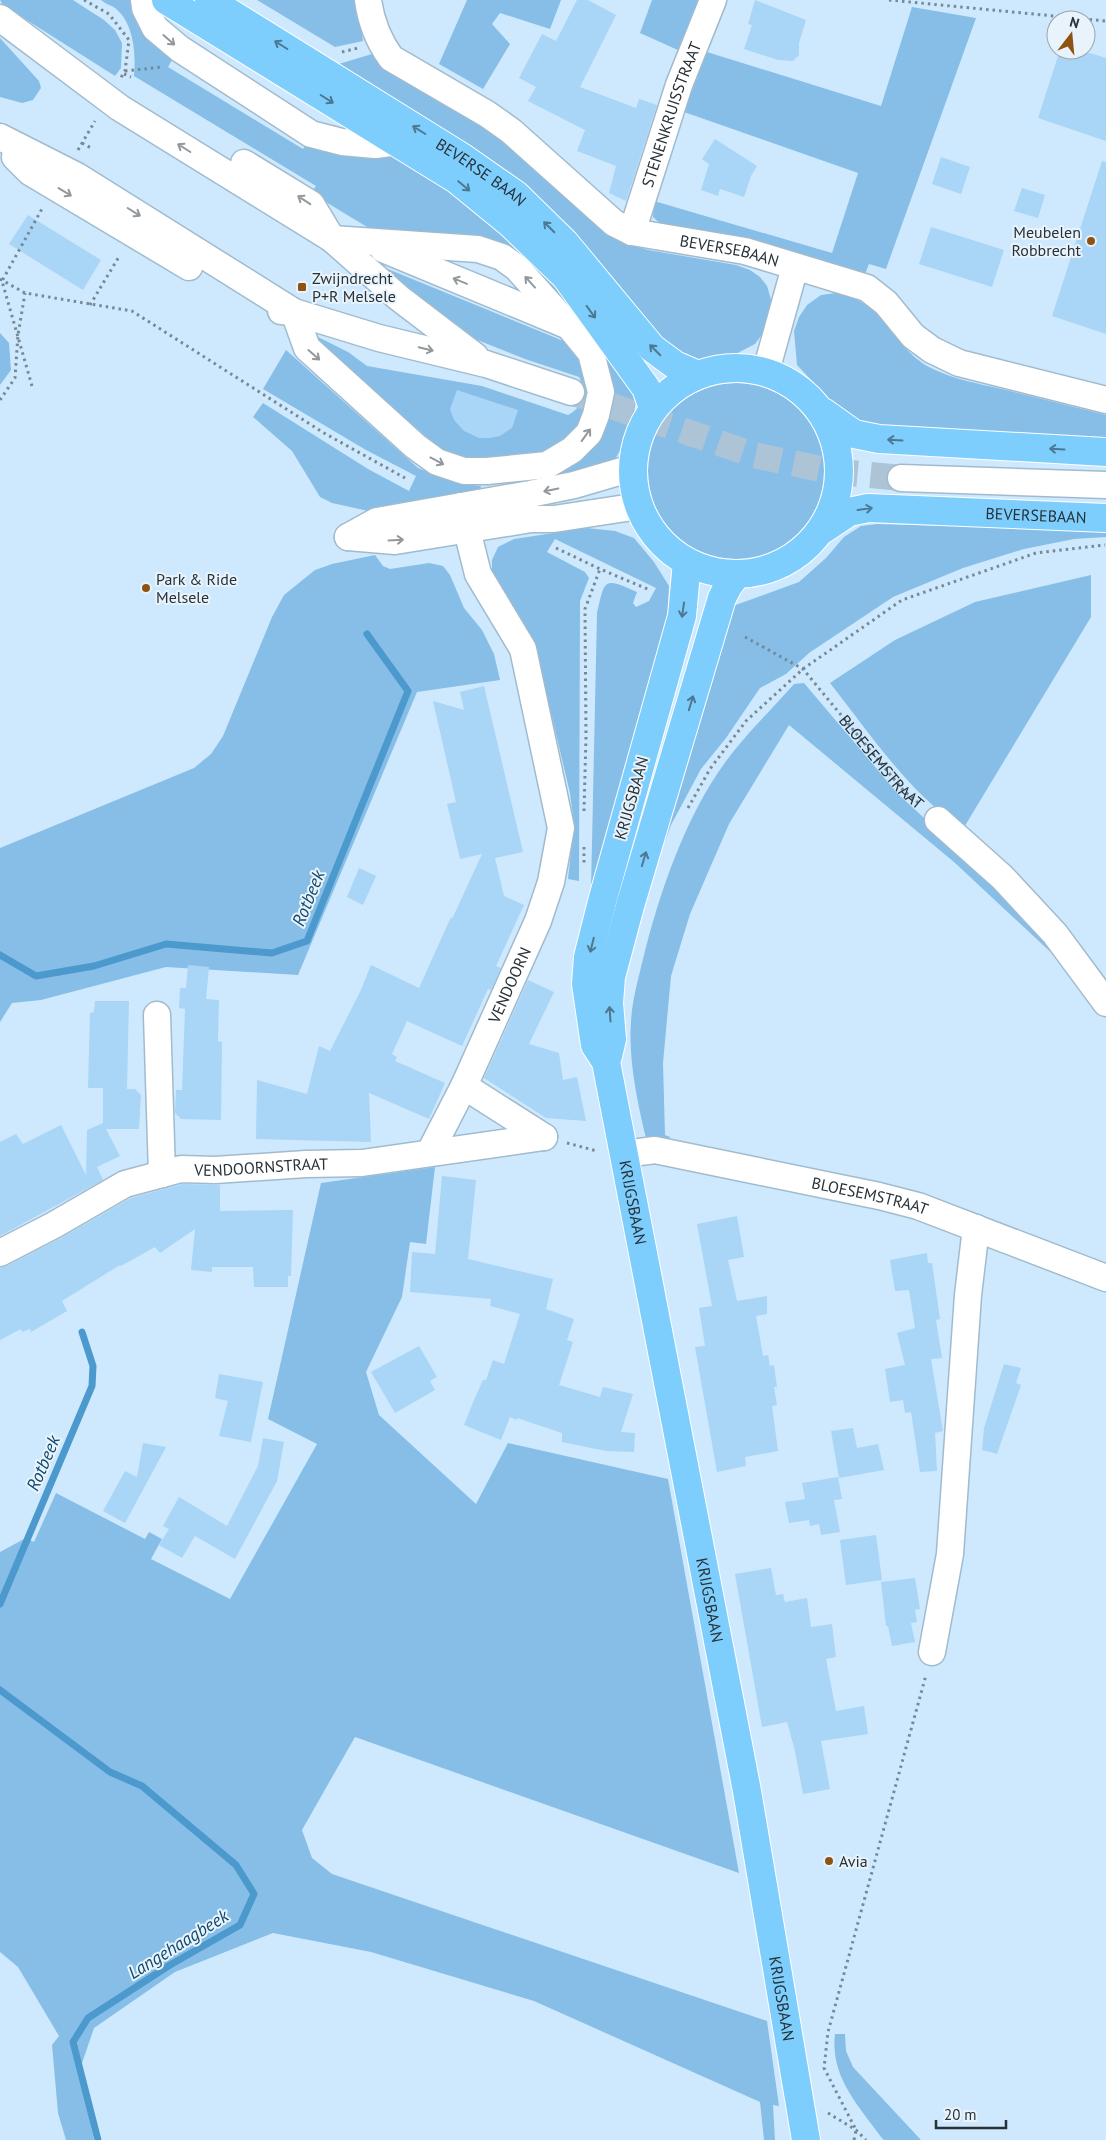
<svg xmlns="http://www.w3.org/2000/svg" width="1106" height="2140" viewBox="0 0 1106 2140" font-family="'PT Sans',sans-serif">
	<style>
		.green { fill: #86bee7 }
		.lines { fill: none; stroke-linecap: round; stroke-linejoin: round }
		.stream { stroke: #4c99cd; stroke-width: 7 }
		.building { fill: #a9d5f6 }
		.minor-tunnel { stroke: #acc4d6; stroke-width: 26; stroke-dasharray: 26 13; stroke-linecap: butt }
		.minor-casing { stroke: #a1bbce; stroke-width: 29 }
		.major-casing { stroke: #fff; stroke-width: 30 }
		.path { stroke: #768996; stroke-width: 3; stroke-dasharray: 2.5 4; stroke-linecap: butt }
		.minor { stroke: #fff; stroke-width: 26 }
		.major { stroke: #7dcefd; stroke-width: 28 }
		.oneway { stroke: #92989c }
		.oneway2 { stroke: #4d7891 }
		.poi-dot { fill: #8e5212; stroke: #e9f3fc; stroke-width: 2 }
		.labels { text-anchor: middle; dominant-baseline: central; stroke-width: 4; stroke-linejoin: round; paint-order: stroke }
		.street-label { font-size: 16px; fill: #263138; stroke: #e9f3fc }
		.poi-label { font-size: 16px; fill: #263138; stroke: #e9f3fc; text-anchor: start }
		.water-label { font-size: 18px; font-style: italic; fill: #0e4a6d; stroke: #e9f3fc }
	</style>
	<rect width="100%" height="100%" fill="#cee9fd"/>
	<path class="green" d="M0,0H73L104,20L115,30L122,43L121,68L115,76L3,5Z
		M101,0H135L175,55L168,67L303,149L310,138L391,155L427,173L529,254L621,366C640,396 638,407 625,439C621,448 618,458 609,465C601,471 568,477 557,481L554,474C590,461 605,439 612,402L528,267L372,230L311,193L316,186L134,76C136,54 134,23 115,8C111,5 105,4 101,0Z
		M257,0H357L363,41L335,47Z
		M467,0H561L550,29L500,13L492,24L510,44L483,89L439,64Z
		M652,0H698L680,51L640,33Z
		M912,7L976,18L886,269L869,264L863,279L662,225L653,217L654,201L832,253L858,173L684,112L707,52L881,106Z
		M0,38L39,81L41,88L33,100L22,103L0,97Z
		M372,54L381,64L470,116L537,170L603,231L621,242L648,250L736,265L750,270L760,277L767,286L772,303L764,332L755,344L730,357L700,360L682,357L332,66Z
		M373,263L566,342L582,358L592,381L587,424L549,456L467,463L438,447L320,343L318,337L348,352L367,366L482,386L568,415C585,406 587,393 579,377L525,359L470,337Z
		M836,293C888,302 891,349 933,369C954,379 979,384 1002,389C1037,398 1071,406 1106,415V446L862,427L840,411L797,365L794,331L799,317L807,305L821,295Z
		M0,333L9,343L11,370L0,385Z
		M286,350L418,468L456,483L481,486L480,494L382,514L332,503L320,497L292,451L253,417L263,403L368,469L409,491L416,476L366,450L263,389Z
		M648 471a88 88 0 1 1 176 0a88 88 0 1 1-176 0Z
		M877,524L1106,530V537L1074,539L1024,549L963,568L893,597L809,653L786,674L760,688L726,738L701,769L671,825L655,868L733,606L799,582L826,558L844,537L861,526Z
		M587,528L615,531L634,538L654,562L669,586L667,626L591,889L597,613C605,579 603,577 637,592L633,603L636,607L649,601L656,588L555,539L547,552L585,572L589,578L580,601L579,881L568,879L574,824L570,793L534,641L513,614L492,581V560L498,547L514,539Z
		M375,555L383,566L390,569L429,563L443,566L450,575L464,608L482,630L494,654L500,680L417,692L298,975L166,967L41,1000L12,1003L0,1022V848L194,768L211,754L223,736L272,617L284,595L315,570L332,564Z
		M1091,575V617L963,829C908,792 871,735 830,683L895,640L975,602Z
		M804,683L898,794L1011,898L1059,960L954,862L789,725L729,824L690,914L671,976L663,1063L665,1135L670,1137L667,1144L647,1142C638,1106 628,1059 631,1022C632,1001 638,980 643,959C660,890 688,808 733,752C752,728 774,707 794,684Z
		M435,1167L426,1244L410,1242L402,1297L366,1372L379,1415L476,1504L508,1443L668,1479L739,1873L355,1737L302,1830L312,1858L332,1874L767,2021L779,2106L773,2105L775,2140H764L760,2102L534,2001L371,1952L273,1933L175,1972L94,2028L79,2072L94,2140H66L58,2113L52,2045L59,2036L18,1967L0,1952V1552L26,1538L34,1542L56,1493L145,1539L149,1532L162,1539L151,1559L230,1599L317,1444L268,1419L321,1183Z
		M835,2034H845L846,2051L853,2067L921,2140H884L881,2137C857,2104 830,2076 835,2034Z"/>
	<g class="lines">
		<path class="stream" d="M0,955L36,976L94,966L166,944L272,953L307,941L408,691L367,634
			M0,1604L92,1386L93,1366L82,1332
			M0,1690L110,1772L142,1786L236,1865L254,1894L240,1925L170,1965L88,2018L73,2042L98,2140"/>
	</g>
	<path class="building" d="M577,0H588L616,15L580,87L636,108L639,99L657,105L626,201L609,193L616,166L577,151L585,130L528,101L536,87L519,78L542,34L556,41Z
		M755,0L806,20L799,43V55L793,61L778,60L744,49L752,25L748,24Z
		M1060,50H1080L1106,58V141L1038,118Z
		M715,139L757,166L751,176L744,197L720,189L718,196L701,190L709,164L702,159Z
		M941,157L970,167L961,194L932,184Z
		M1102,161L1106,162V334L1052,316Z
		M1022,188L1045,195L1038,218L1014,211Z
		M28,215L101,260L83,290L9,244Z
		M931,227L1004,250L992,287L919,264Z
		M457,390L518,410L512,428L500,436L490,438H479L464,431L454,420L450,409Z
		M484,686L523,852L495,858L504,896L524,905L496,966L501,968L491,990L488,989L462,1046L407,1021L392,1054L397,1057L395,1061L445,1083L429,1119L369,1093L371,1142L256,1139L257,1080L307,1094L319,1046L330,1051L360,992L371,965L419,988L451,917L452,919L482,854L460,859L447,804L456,802L433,701L464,710L460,692Z
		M359,868L376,876L363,905L347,897Z
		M188,965L209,967L206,999L219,1000L218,1041L222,1042L221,1120L181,1119L175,1113L176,1090H182L185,1009L179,1008L180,988H186Z
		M528,980L554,992L529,1044L559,1053L563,1080L577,1077L586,1121L546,1118L484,1078Z
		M95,1001H129L127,1089H135L141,1095L139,1129H106L120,1156L97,1167L103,1180L0,1236V1142L16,1134L23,1144L61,1125L86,1175L87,1130L103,1123V1088H88L90,1013L94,1012Z
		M442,1176L476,1180L468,1259L553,1279L546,1309L574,1319L567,1340L573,1342L559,1385L600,1397L603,1387L633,1394L621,1432L635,1433L634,1452L606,1451L562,1442V1433L517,1418V1420L510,1417L501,1440L464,1425L474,1400L483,1380H486L493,1360L504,1364L520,1314L490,1306L491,1299L410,1292L412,1252L435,1254Z
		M183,1184L220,1185V1211L293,1210L291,1276H288V1287H254L253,1267H212V1272L191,1270L195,1229L160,1253L155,1247L121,1266L120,1265L62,1301L67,1311L31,1332L30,1329L22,1332L21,1329L0,1340V1268L7,1266L61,1238L131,1198Z
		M737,1216L744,1257L728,1260L737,1301L767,1296V1314L756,1316L763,1356L768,1355L770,1366L774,1365L777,1387H774L777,1405L772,1406L778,1451L745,1457L746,1466L717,1472L695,1347L705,1346L699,1308L712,1306L697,1224Z
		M927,1253L928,1263H932L940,1319L936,1320L942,1358L931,1359L943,1431L935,1433L937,1471L920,1472L911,1412L905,1413L903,1400L890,1402L885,1369L905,1365L897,1333L915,1328L909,1290L895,1291L890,1260Z
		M419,1346L437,1377L430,1381L435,1390L395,1413L371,1372Z
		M1004,1364L1021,1368L1016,1383L1021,1385L997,1454L982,1450L984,1428Z
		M219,1374L263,1382L251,1442L219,1436L228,1401L215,1398Z
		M853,1428L857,1448L878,1444L884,1470L839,1478L831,1431Z
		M263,1438L284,1442L277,1481L235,1559L195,1536L182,1558L159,1545L169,1529L163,1526L179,1497L227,1526L258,1466Z
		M143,1443L166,1447L125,1523L103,1511L125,1471L137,1477Z
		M838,1477L842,1499L834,1500L840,1532L821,1535L819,1524L810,1526L809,1520L789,1523L785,1502L805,1499L802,1483Z
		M876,1535L882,1580L846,1585L840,1540Z
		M771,1568L776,1595L783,1594L785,1602L807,1598L811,1627L832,1624L836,1657L826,1659L836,1711L864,1706L868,1734L821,1741L830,1789L803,1794L795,1751L787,1722L762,1727L735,1574Z
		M915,1578L920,1609L915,1610L917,1622L911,1623L915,1642L892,1646L888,1626H886L881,1582Z"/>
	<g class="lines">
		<path class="minor-tunnel" d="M571,392L754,455L830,471L901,478"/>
		<defs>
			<g id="minor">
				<path d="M144,0L145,8L155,28L180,49L311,134L342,142L375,145L398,142"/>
				<path id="s2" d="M368,0C371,22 378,40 391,58L487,114L511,131L614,223L632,232L745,251L867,288L886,303L913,336L932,350L959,363L1106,400"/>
				<path d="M0,18L120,108L332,239L399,298L475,356"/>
				<path d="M0,137L77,176L294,312L307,348L415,446L437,462L464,471H487L547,465L572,450L589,433L596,415L601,392L591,353L569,326L517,268L502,257L478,249L332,239"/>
				<path d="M15,157L30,172L189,267"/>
				<path d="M244,163L311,204L329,234"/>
				<path id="s3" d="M632,232L679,85L713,0"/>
				<path d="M383,249L564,324"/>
				<path d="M281,311L294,312L379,338L486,364L571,392"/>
				<path d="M766,371L795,267"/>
				<path d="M901,478L1106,485"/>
				<path d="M348,537L377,521L530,494L574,485L632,468"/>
				<path d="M348,537L395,541L531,519H554L639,506"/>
				<path d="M938,820L1002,877L1055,934L1106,1003"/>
				<path d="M157,1015L162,1174"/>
				<path d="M464,1086L544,1137"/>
				<path id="s4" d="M430,1152L464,1086L538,921L551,882L561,828L523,649L478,574L461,506"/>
				<path id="s5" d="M624,1154L655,1150L879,1196L918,1206L1106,1278"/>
				<path id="s6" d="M0,1253L54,1225L125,1184L181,1169L215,1170L306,1164L362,1163L544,1137"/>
				<path d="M932,1652L950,1554L968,1295L976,1228"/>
			</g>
			<g id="major">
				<path d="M166,0L456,179L511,224L566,277L646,388L653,408"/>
				<path id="s7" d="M209,0L463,158L516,195L565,243L652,348L675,365L696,374"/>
				<circle cx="736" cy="471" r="103"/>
				<path d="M823,412L854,434L879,439L1106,452"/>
				<path id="s8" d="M822,530L849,512L868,508L1106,518"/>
				<path id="s9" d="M687,562L682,616L603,898L588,957L586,984L595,1045L606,1062L747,1791L806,2140"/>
				<path d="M608,1056L612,1039L609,1003L611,977L630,906L722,598L728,586L737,574"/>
			</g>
		</defs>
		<use href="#minor" class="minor-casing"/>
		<use href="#major" class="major-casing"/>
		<g class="path">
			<path d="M84,0L109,14L129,40L125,71L120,79"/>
			<path d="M889,0L1106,21"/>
			<path d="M342,52L358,48"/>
			<path d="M125,71L162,67"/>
			<path d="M124,74L131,77"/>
			<path d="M82,143L91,148"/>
			<path d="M78,150L95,121"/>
			<path d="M0,279L25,293L132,311L324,433L405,478"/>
			<path d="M90,305L120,255"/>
			<path d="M32,386L2,281L43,207"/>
			<path d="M0,400L15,378L18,335L25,293"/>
			<path d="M556,548L600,569L650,590"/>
			<path id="s1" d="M745,637L803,669L903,790L921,805"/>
			<path d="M688,808L710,769L746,721L803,669L902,600L1036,553L1105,545"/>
			<path d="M584,811L586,737L585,609L600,569"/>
			<path d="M584,847V866"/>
			<path d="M567,1143L597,1151"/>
			<path d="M828,2113L856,2130L866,2140"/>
			<path d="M854,2140L856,2130L824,2068L828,2032L926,1675"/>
		</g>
		<use href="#minor" class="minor"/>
		<use href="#major" class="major"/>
	</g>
	<defs><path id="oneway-shaft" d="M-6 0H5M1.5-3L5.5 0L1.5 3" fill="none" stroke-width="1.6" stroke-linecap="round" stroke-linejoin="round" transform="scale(1.25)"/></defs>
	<g class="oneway">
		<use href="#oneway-shaft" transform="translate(169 40) rotate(41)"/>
		<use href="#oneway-shaft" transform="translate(184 148) rotate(-148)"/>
		<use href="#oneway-shaft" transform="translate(65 192) rotate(31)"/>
		<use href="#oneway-shaft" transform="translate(304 200) rotate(-147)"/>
		<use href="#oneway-shaft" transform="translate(134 212) rotate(32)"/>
		<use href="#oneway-shaft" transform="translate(460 281) rotate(-158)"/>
		<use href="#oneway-shaft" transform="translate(530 282) rotate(-132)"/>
		<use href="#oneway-shaft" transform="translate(426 349) rotate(14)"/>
		<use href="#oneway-shaft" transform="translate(314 355) rotate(41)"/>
		<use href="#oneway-shaft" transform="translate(586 435) rotate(-54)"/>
		<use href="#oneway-shaft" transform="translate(437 461) rotate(28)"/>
		<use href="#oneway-shaft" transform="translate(551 490) rotate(168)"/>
		<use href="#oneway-shaft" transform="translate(396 540) rotate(-3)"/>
	</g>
	<g class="oneway2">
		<use href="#oneway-shaft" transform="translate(281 45) rotate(-148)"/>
		<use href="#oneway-shaft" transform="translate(327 99) rotate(32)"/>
		<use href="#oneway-shaft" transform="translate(419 130) rotate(-148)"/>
		<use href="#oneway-shaft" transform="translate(464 186) rotate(40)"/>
		<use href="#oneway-shaft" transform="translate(549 227) rotate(-135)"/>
		<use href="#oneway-shaft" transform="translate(591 312) rotate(54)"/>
		<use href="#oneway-shaft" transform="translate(655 350) rotate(-135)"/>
		<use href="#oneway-shaft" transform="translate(895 440) rotate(-177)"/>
		<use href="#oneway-shaft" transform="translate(1057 449) rotate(-177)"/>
		<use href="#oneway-shaft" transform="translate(865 509) rotate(-8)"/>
		<use href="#oneway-shaft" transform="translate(683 610) rotate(98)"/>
		<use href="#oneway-shaft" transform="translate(691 703) rotate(-73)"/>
		<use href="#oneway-shaft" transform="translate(644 859) rotate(-73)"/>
		<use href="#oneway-shaft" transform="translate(592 945) rotate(104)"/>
		<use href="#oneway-shaft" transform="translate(610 1014) rotate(-94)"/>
	</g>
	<g class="poi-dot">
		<circle cx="1091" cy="241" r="5"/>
		<rect x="297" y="282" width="10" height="10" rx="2.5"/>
		<circle cx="146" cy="588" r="5"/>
		<circle cx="829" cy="1861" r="5"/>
	</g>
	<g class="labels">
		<g class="street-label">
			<text stroke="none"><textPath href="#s3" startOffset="124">STENENKRUISSTRAAT</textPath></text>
			<text stroke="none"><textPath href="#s7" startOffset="322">BEVERSE BAAN</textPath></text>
			<text stroke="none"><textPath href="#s2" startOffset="461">BEVERSEBAAN</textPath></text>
			<text stroke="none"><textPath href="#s8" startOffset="220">BEVERSEBAAN</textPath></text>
			<text stroke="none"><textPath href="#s1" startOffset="188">BLOESEMSTRAAT</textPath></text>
			<text transform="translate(631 798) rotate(-74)">KRIJGSBAAN</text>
			<text stroke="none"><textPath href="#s4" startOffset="185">VENDOORN</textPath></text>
			<text stroke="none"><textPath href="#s6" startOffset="281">VENDOORNSTRAAT</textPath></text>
			<text stroke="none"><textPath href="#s5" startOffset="251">BLOESEMSTRAAT</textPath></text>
			<text stroke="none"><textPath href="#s9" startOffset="660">KRIJGSBAAN</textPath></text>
			<text stroke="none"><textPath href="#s9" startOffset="1065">KRIJGSBAAN</textPath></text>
			<text stroke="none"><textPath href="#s9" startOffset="1470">KRIJGSBAAN</textPath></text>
		</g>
		<g class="poi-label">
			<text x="1081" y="232" text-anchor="end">Meubelen<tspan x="1081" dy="18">Robbrecht</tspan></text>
			<text x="312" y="278">Zwijndrecht<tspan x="312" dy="18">P+R Melsele</tspan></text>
			<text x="156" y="579">Park &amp; Ride<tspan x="156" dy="18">Melsele</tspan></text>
			<text x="839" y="1861">Avia</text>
		</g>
		<g class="water-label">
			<text transform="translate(308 898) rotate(-68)">Rotbeek</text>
			<text transform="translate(43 1463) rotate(-67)">Rotbeek</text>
			<text transform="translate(178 1944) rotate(-32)">Langehaagbeek</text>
		</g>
	</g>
	<g transform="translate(1071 35) rotate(16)"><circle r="24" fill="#e9f3fc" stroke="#9ba5ae"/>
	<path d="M0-4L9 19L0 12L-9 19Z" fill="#8e5212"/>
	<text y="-8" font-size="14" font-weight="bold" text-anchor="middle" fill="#263138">N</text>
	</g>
	<path d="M936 2120v8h70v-8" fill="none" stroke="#263138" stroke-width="2.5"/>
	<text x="944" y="2120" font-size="15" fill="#263138" stroke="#e9f3fc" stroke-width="4" paint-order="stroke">20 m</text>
</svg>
